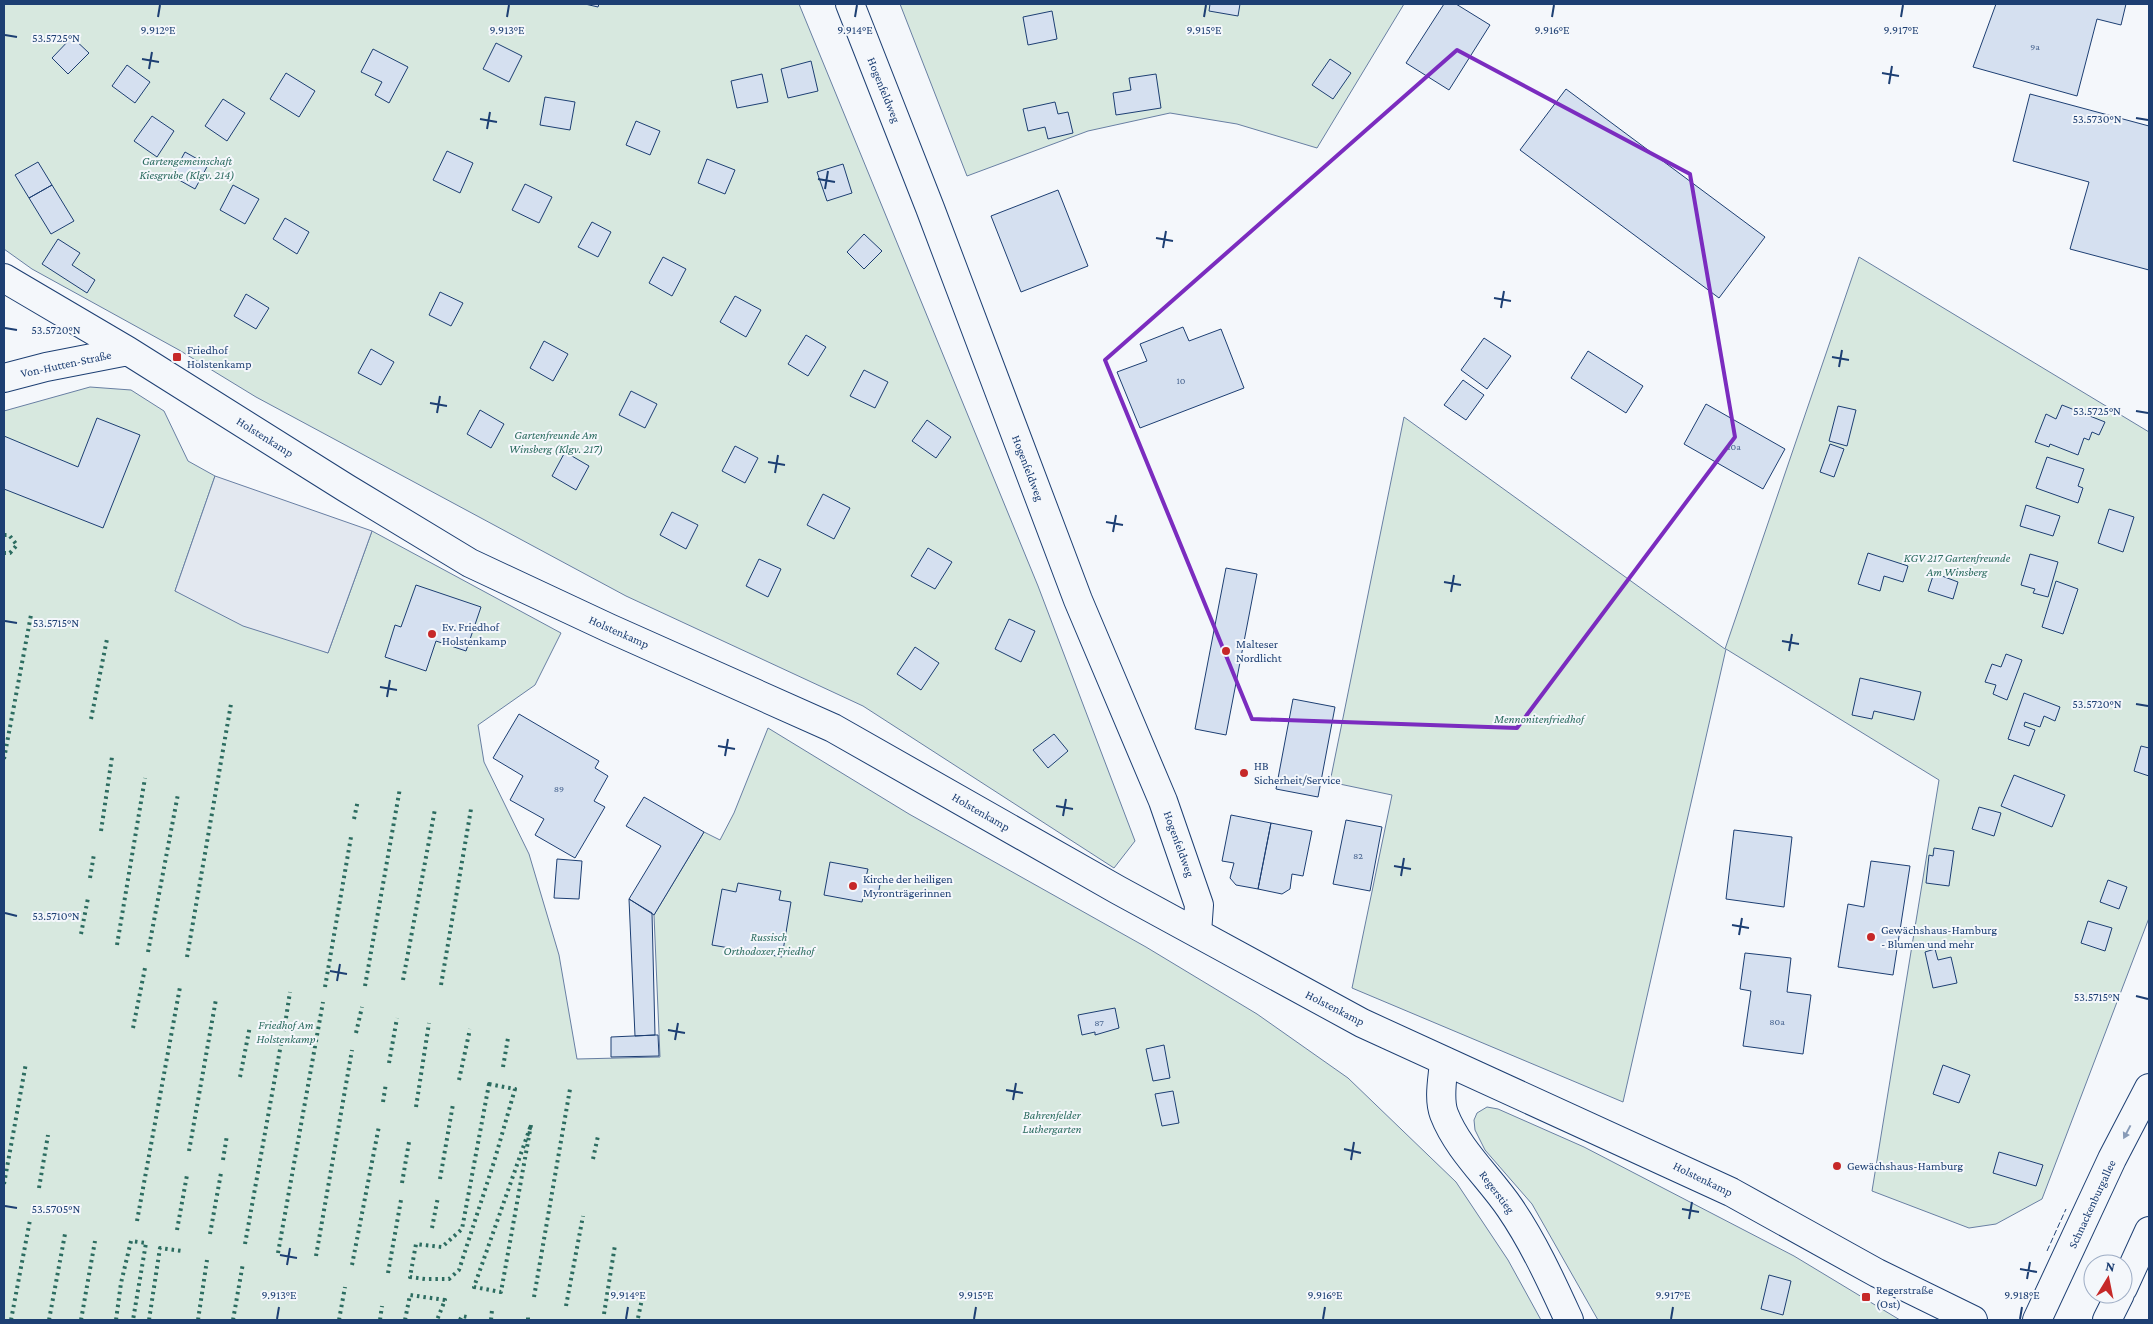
<svg xmlns="http://www.w3.org/2000/svg" width="2153" height="1324" viewBox="0 0 2153 1324" font-family="'Crimson Pro',serif">
	<style>
		.green { fill: #d7e8df; stroke: #687fa3 }
		.parking { fill: #e3e8f0; stroke: #687fa3 }
		.building { fill: #d5e0f0; stroke: #1d3f73 }
		.lines { fill: none; stroke-linecap: round; stroke-linejoin: round }
		.street-casing { stroke: #1d3f73; stroke-width: 30 }
		.secondary-casing { stroke: #1d3f73; stroke-width: 30 }
		.street { stroke: #f4f7fb; stroke-width: 28 }
		.secondary { stroke: #f4f7fb; stroke-width: 28 }
		.hedge { stroke: #2c6c60; stroke-width: 4; stroke-dasharray: 2.5 4; stroke-linecap: butt }
		.fence { stroke: #1d3f73; stroke-width: 1; stroke-dasharray: 6 2.5; stroke-linecap: butt }
		.oneway { fill: #889bb7 }
		.marked { fill: none; stroke: #7b2cbf; stroke-width: 4; stroke-linejoin: round }
		.ticks { fill: none; stroke: #1d3f73; stroke-width: 2 }
		.poi-dot { fill: #c62828; stroke: #f4f7fb; stroke-width: 2 }
		.labels { text-anchor: middle; dominant-baseline: central; stroke-width: 4; stroke-linejoin: round; paint-order: stroke }
		.number-label { font-size: 10px; fill: #4b6792 }
		.street-label { font-size: 12px; fill: #1d3f73; stroke: #f4f7fb }
		.park-label { font-size: 12px; font-style: italic; fill: #2c6c60; stroke: #f4f7fb }
		.poi-label { font-size: 12px; fill: #1d3f73; stroke: #f4f7fb; text-anchor: start }
		.ticks-label { font-size: 12px; text-anchor: middle; fill: #1d3f73; stroke: #f4f7fb; stroke-width: 4; stroke-linejoin: round; paint-order: stroke }
	</style>
	<rect width="100%" height="100%" fill="#f4f7fb"/>
	<path class="green" d="M4,4H799L1038,586L1135,841L1114,868L863,706L626,596L256,397L179,350L32,269L4,249Z
		M900,4H1404L1317,148L1237,124L1170,113L1088,131L967,176Z
		M1859,257L2149,432V918L2042,1199L1996,1224L1969,1228L1872,1191L1939,780L1726,649L1623,1102L1352,988L1392,795L1330,782L1404,417L1725,649Z
		M90,387L131,390L164,411L188,461L215,476L175,591L328,653L372,531L561,633L535,685L478,725L484,762L529,854L559,955L577,1059L660,1057L654,915L704,832L720,840L734,813L768,728L909,814L1146,947L1257,1014L1348,1078L1456,1182L1508,1260L1541,1320H4V411Z
		M1487,1107L1498,1109L1584,1147L1794,1256L1900,1320H1598L1532,1204L1485,1150L1475,1130L1474,1120L1477,1113Z"/>
	<path class="parking" d="M215,476L372,531L328,653L243,626L175,591Z"/>
	<path class="building" d="M585,4H599L598,7Z
		M1210,4H1240L1238,16L1209,11Z
		M1444,4H1456L1490,25L1449,90L1406,63Z
		M1996,4H2126L2121,25L2097,19L2077,96L1973,67Z
		M1052,11L1057,39L1028,45L1023,17Z
		M72,37L89,53L68,74L52,58Z
		M496,43L522,56L509,82L483,69Z
		M373,49L408,67L389,103L375,95L382,82L361,72Z
		M1330,59L1351,73L1333,99L1312,85Z
		M811,61L818,91L788,98L781,69Z
		M127,65L150,82L135,103L112,86Z
		M286,73L315,91L299,117L270,99Z
		M762,74L768,102L737,108L731,81Z
		M1156,74L1161,108L1116,115L1113,93L1131,90L1129,78Z
		M1566,89L1765,237L1719,298L1520,150Z
		M2030,94L2149,126V270L2070,249L2089,182L2013,161Z
		M545,97L575,102L570,130L540,125Z
		M223,99L245,113L227,141L205,126Z
		M1055,102L1058,114L1068,112L1073,133L1048,139L1045,127L1028,131L1023,109Z
		M152,116L174,131L157,157L134,141Z
		M636,121L660,131L650,155L626,145Z
		M447,151L473,163L460,193L433,180Z
		M185,152L208,165L195,189L172,176Z
		M707,159L735,170L725,194L698,183Z
		M38,162L52,185L29,198L15,175Z
		M843,164L852,193L827,201L817,172Z
		M525,184L552,197L539,223L512,210Z
		M52,185L74,221L51,234L29,198Z
		M233,185L259,199L245,224L220,210Z
		M1058,190L1088,266L1021,292L991,216Z
		M285,218L309,232L297,254L273,239Z
		M592,222L611,232L598,257L578,247Z
		M864,234L882,251L864,269L847,252Z
		M58,239L80,253L72,265L95,280L87,293L42,264Z
		M663,257L686,269L672,296L649,283Z
		M440,292L463,303L451,326L429,315Z
		M246,294L269,308L256,329L234,316Z
		M735,296L761,310L746,337L720,322Z
		M1183,327L1189,341L1221,329L1244,388L1140,428L1117,372L1147,361L1140,344Z
		M806,335L826,347L808,376L788,364Z
		M1484,338L1511,356L1487,389L1461,370Z
		M544,341L568,354L553,381L530,368Z
		M371,349L394,362L381,385L358,373Z
		M1588,351L1643,386L1626,413L1571,378Z
		M864,370L888,382L875,408L850,396Z
		M1463,380L1484,395L1466,420L1444,405Z
		M631,391L657,404L645,428L619,415Z
		M1706,404L1785,449L1763,489L1684,444Z
		M2062,405L2105,422L2099,435L2092,432L2089,440L2084,438L2078,455L2050,444L2049,447L2035,442L2046,414L2056,419Z
		M1838,406L1856,410L1847,446L1829,441Z
		M480,410L504,424L491,448L467,434Z
		M97,418L140,435L103,528L4,489V436L78,467Z
		M927,420L951,437L936,458L912,441Z
		M1830,444L1844,449L1834,477L1820,472Z
		M735,446L758,458L745,483L722,471Z
		M565,452L589,466L576,490L552,476Z
		M2047,457L2084,469L2078,486L2083,488L2078,503L2036,488Z
		M823,494L850,508L834,539L807,525Z
		M2026,505L2060,516L2053,536L2020,526Z
		M2109,509L2134,517L2123,552L2098,543Z
		M672,512L698,525L686,549L660,535Z
		M928,548L952,562L935,589L911,576Z
		M1868,553L1908,566L1903,582L1884,576L1880,591L1858,584Z
		M2030,554L2058,562L2048,597L2033,593L2035,589L2021,585Z
		M759,559L781,569L768,597L746,586Z
		M1226,568L1257,574L1226,735L1195,729Z
		M1934,573L1958,582L1953,599L1928,591Z
		M2056,581L2078,589L2063,634L2042,627Z
		M416,585L481,607L466,651L436,641L426,671L385,657L395,625L401,627Z
		M1009,619L1035,631L1021,662L995,649Z
		M915,647L939,663L921,690L897,674Z
		M2006,654L2022,660L2007,700L1993,694L1996,685L1985,682L1992,664L2001,667Z
		M1860,678L1921,692L1914,720L1874,711L1872,719L1852,715Z
		M2024,693L2060,707L2055,721L2044,716L2040,727L2025,722L2024,726L2035,730L2029,746L2008,739Z
		M1293,699L1335,707L1318,797L1276,789Z
		M519,714L599,761L595,768L608,776L594,801L605,807L575,858L535,835L544,819L510,800L523,776L493,758Z
		M1054,734L1068,751L1048,768L1033,750Z
		M2141,746L2149,748V776L2134,771Z
		M2014,775L2065,795L2052,827L2001,806Z
		M644,797L704,832L654,915L629,899L661,846L626,826Z
		M1979,807L2001,813L1994,836L1972,829Z
		M1231,815L1271,823L1258,889L1236,885L1230,878L1234,863L1222,861Z
		M1346,820L1382,827L1370,891L1333,884Z
		M1271,823L1312,831L1303,876L1292,874L1290,889L1282,894L1258,889Z
		M1734,830L1792,837L1784,907L1726,899Z
		M1934,848L1954,851L1949,886L1926,883L1929,855L1933,856Z
		M557,859L582,861L579,899L554,898Z
		M1871,861L1910,866L1893,975L1838,967L1848,904L1864,907Z
		M830,862L868,869L866,877L881,879L878,895L864,893L862,902L824,895Z
		M2108,880L2127,887L2119,909L2100,902Z
		M738,883L781,891L779,900L791,902L782,957L712,945L722,889L736,892Z
		M629,899L652,913L655,1035L635,1036Z
		M2088,921L2112,928L2105,951L2081,943Z
		M1935,949L1938,960L1951,957L1957,983L1933,988L1925,952Z
		M1745,953L1791,958L1787,992L1811,995L1803,1054L1743,1046L1751,991L1740,989Z
		M1115,1008L1119,1028L1095,1035V1032L1082,1035L1078,1015Z
		M655,1035H658L659,1056L611,1057V1037Z
		M1164,1045L1170,1078L1153,1081L1146,1049Z
		M1943,1065L1970,1075L1959,1103L1933,1094Z
		M1173,1091L1179,1123L1162,1126L1155,1094Z
		M1999,1152L2043,1165L2036,1186L1993,1173Z
		M1769,1275L1791,1281L1783,1315L1761,1309Z"/>
	<g class="lines">
		<defs>
			<path id="street" d="M850,4L930,208L1078,600L1163,801L1199,905L1197,933
				M4,278L128,351L346,488L470,563L609,628L833,728L1118,890L1362,1023L1731,1192L1877,1273L1973,1320
				M4,378L46,367L128,351
				M1444,1061C1443,1077 1438,1098 1444,1114C1458,1150 1489,1177 1510,1208C1534,1243 1552,1283 1569,1320"/>
			<path id="secondary" d="M2123,1288L2149,1231
				M2037,1320L2112,1159L2149,1088
				M2107,1320L2120,1294"/>
		</defs>
		<use href="#street" class="street-casing"/>
		<use href="#secondary" class="secondary-casing"/>
		<use href="#street" class="street"/>
		<use href="#secondary" class="secondary"/>
		<path class="hedge" d="M4,535H9L17,545L10,553H4
			M91,719L107,639
			M4,759L31,615
			M354,819L358,800
			M101,831L112,757
			M90,878L94,854
			M81,934L88,898
			M117,945L145,778
			M148,952L178,794
			M187,957L231,704
			M403,980L435,809
			M441,985L471,809
			M365,986L400,788
			M325,987L351,837
			M133,1028L145,968
			M284,1031L290,992
			M356,1033L362,1007
			M389,1063L397,1018
			M503,1067L508,1038
			M240,1077L250,1026
			M459,1080L470,1029
			M489,1084L515,1089L494,1162L459,1270L449,1279H425L410,1277L416,1244L442,1247L462,1229Z
			M383,1102L386,1083
			M416,1107L429,1023
			M531,1125L501,1292L474,1287Z
			M189,1151L216,999
			M593,1159L598,1136
			M223,1160L227,1135
			M440,1179L453,1104
			M402,1183L409,1142
			M4,1184L26,1063
			M39,1188L48,1135
			M137,1221L180,987
			M432,1228L438,1197
			M177,1230L187,1175
			M210,1234L221,1173
			M245,1244L281,1044
			M278,1253L323,1002
			M316,1256L352,1050
			M352,1265L379,1126
			M388,1273L401,1200
			M534,1297L570,1089
			M566,1306L583,1216
			M604,1314L615,1245
			M638,1318L642,1299
			M11,1320L30,1220
			M49,1320L65,1234
			M81,1320L95,1241
			M116,1320L121,1283L131,1241L146,1243L133,1320
			M149,1320L160,1248L182,1251
			M198,1320L207,1260
			M233,1320L243,1263
			M339,1320L345,1287
			M380,1320L382,1306
			M405,1320L410,1295L445,1300L437,1320
			M460,1320L462,1316L467,1317V1320
			M491,1320L492,1310
			M528,1320V1315"/>
		<path class="fence" d="M2047,1251L2066,1209"/>
	</g>
	<defs><path id="oneway-solid" d="M-6-.8H1V-3.2L6.5 0L1 3.2V.8H-6Z" transform="scale(1.25)"/></defs>
	<use class="oneway" href="#oneway-solid" transform="translate(2127 1132) rotate(118)"/>
	<path class="marked" d="M1457,50L1690,174L1735,437L1517,728L1252,719L1105,360Z"/>
	<path class="ticks" d="M158,17L160,5M507,17L509,5M855,17L857,5M1204,17L1206,5M1552,17L1554,5M1901,17L1903,5M5,35L17,37M142,59L159,62M149,69L152,52M1882,73L1899,76M1889,84L1892,66M2136,118L2148,120M480,119L497,122M487,129L490,112M818,179L835,182M825,189L828,171M1156,238L1173,241M1163,248L1166,231M1494,298L1511,301M1501,308L1504,291M5,328L17,330M1832,357L1849,360M1839,367L1842,350M430,403L447,406M2136,411L2148,413M437,413L440,396M768,462L785,465M775,473L778,455M1106,522L1123,525M1113,532L1116,515M1444,582L1461,585M1451,592L1454,575M5,621L17,623M1782,641L1799,644M1789,651L1792,634M380,687L397,690M387,697L390,680M2136,704L2148,706M718,746L735,749M725,756L728,739M1056,806L1073,809M1063,816L1066,799M1394,866L1411,869M1401,876L1404,858M5,913L17,916M1732,925L1749,928M1739,935L1742,918M330,971L347,974M337,981L340,964M2136,996L2148,999M668,1030L685,1033M675,1040L678,1023M1006,1090L1023,1093M1013,1100L1016,1083M1344,1149L1361,1153M1351,1160L1354,1142M5,1206L17,1208M1682,1209L1699,1212M1689,1219L1692,1202M280,1255L297,1258M287,1265L290,1248M2020,1269L2037,1272M2027,1279L2030,1262M277,1319L279,1307M626,1319L628,1307M974,1319L976,1307M1323,1319L1325,1307M1671,1319L1673,1307M2020,1319L2022,1307"/>
	<g class="poi-dot">
		<rect x="172" y="352" width="10" height="10" rx="2.5"/>
		<circle cx="432" cy="634" r="5"/>
		<circle cx="1226" cy="651" r="5"/>
		<circle cx="1244" cy="773" r="5"/>
		<circle cx="853" cy="886" r="5"/>
		<circle cx="1871" cy="937" r="5"/>
		<circle cx="1837" cy="1166" r="5"/>
		<rect x="1861" y="1292" width="10" height="10" rx="2.5"/>
	</g>
	<g class="labels">
		<g class="number-label">
			<text x="2035" y="46">9a</text>
			<text x="1181" y="380">10</text>
			<text x="1734" y="446">10a</text>
			<text x="559" y="788">89</text>
			<text x="1358" y="855">82</text>
			<text x="1777" y="1021">80a</text>
			<text x="1099" y="1022">87</text>
		</g>
		<g class="street-label">
			<text transform="translate(884 90) rotate(68)">Hogenfeldweg</text>
			<text transform="translate(66 364) rotate(-12)">Von-Hutten-Straße</text>
			<text transform="translate(265 437) rotate(32)">Holstenkamp</text>
			<text transform="translate(1028 468) rotate(69)">Hogenfeldweg</text>
			<text transform="translate(619 632) rotate(24)">Holstenkamp</text>
			<text transform="translate(981 812) rotate(30)">Holstenkamp</text>
			<text transform="translate(1179 844) rotate(70)">Hogenfeldweg</text>
			<text transform="translate(1335 1008) rotate(27)">Holstenkamp</text>
			<text transform="translate(1703 1179) rotate(26)">Holstenkamp</text>
			<text transform="translate(1497 1192) rotate(53)">Regerstieg</text>
			<text transform="translate(2092 1204) rotate(-65)">Schnackenburgallee</text>
		</g>
		<g class="park-label">
			<text x="187" y="161">Gartengemeinschaft<tspan x="187" dy="14">Kiesgrube (Klgv. 214)</tspan></text>
			<text x="556" y="435">Gartenfreunde Am<tspan x="556" dy="14">Winsberg (Klgv. 217)</tspan></text>
			<text x="1957" y="558">KGV 217 Gartenfreunde<tspan x="1957" dy="14">Am Winsberg</tspan></text>
			<text x="1539" y="719">Mennonitenfriedhof</text>
			<text x="769" y="937">Russisch<tspan x="769" dy="14">Orthodoxer Friedhof</tspan></text>
			<text x="286" y="1025">Friedhof Am<tspan x="286" dy="14">Holstenkamp</tspan></text>
			<text x="1052" y="1115">Bahrenfelder<tspan x="1052" dy="14">Luthergarten</tspan></text>
		</g>
		<g class="poi-label">
			<text x="187" y="350">Friedhof<tspan x="187" dy="14">Holstenkamp</tspan></text>
			<text x="442" y="627">Ev. Friedhof<tspan x="442" dy="14">Holstenkamp</tspan></text>
			<text x="1236" y="644">Malteser<tspan x="1236" dy="14">Nordlicht</tspan></text>
			<text x="1254" y="766">HB<tspan x="1254" dy="14">Sicherheit/Service</tspan></text>
			<text x="863" y="879">Kirche der heiligen<tspan x="863" dy="14">Myronträgerinnen</tspan></text>
			<text x="1881" y="930">Gewächshaus-Hamburg<tspan x="1881" dy="14">- Blumen und mehr</tspan></text>
			<text x="1847" y="1166">Gewächshaus-Hamburg</text>
			<text x="1876" y="1290">Regerstraße<tspan x="1876" dy="14">(Ost)</tspan></text>
		</g>
	</g>
	<g class="ticks-label">
		<text x="158" y="34">9.912°E</text>
		<text x="507" y="34">9.913°E</text>
		<text x="855" y="34">9.914°E</text>
		<text x="1204" y="34">9.915°E</text>
		<text x="1552" y="34">9.916°E</text>
		<text x="1901" y="34">9.917°E</text>
		<text x="56" y="42">53.5725°N</text>
		<text x="2097" y="123">53.5730°N</text>
		<text x="56" y="334">53.5720°N</text>
		<text x="2097" y="415">53.5725°N</text>
		<text x="56" y="627">53.5715°N</text>
		<text x="2097" y="708">53.5720°N</text>
		<text x="56" y="920">53.5710°N</text>
		<text x="2097" y="1001">53.5715°N</text>
		<text x="56" y="1213">53.5705°N</text>
		<text x="279" y="1299">9.913°E</text>
		<text x="628" y="1299">9.914°E</text>
		<text x="976" y="1299">9.915°E</text>
		<text x="1325" y="1299">9.916°E</text>
		<text x="1673" y="1299">9.917°E</text>
		<text x="2022" y="1299">9.918°E</text>
	</g>
	<rect width="2153" height="1324" fill="none" stroke="#1d3f73" stroke-width="10"/>
	<g transform="translate(2108 1279) rotate(10)"><circle r="24" fill="#f4f7fb" stroke="#9eadc5"/>
	<path d="M0-4L9 19L0 12L-9 19Z" fill="#c62828"/>
	<text y="-8" font-size="14" font-weight="bold" text-anchor="middle" fill="#1d3f73">N</text>
	</g>
</svg>
